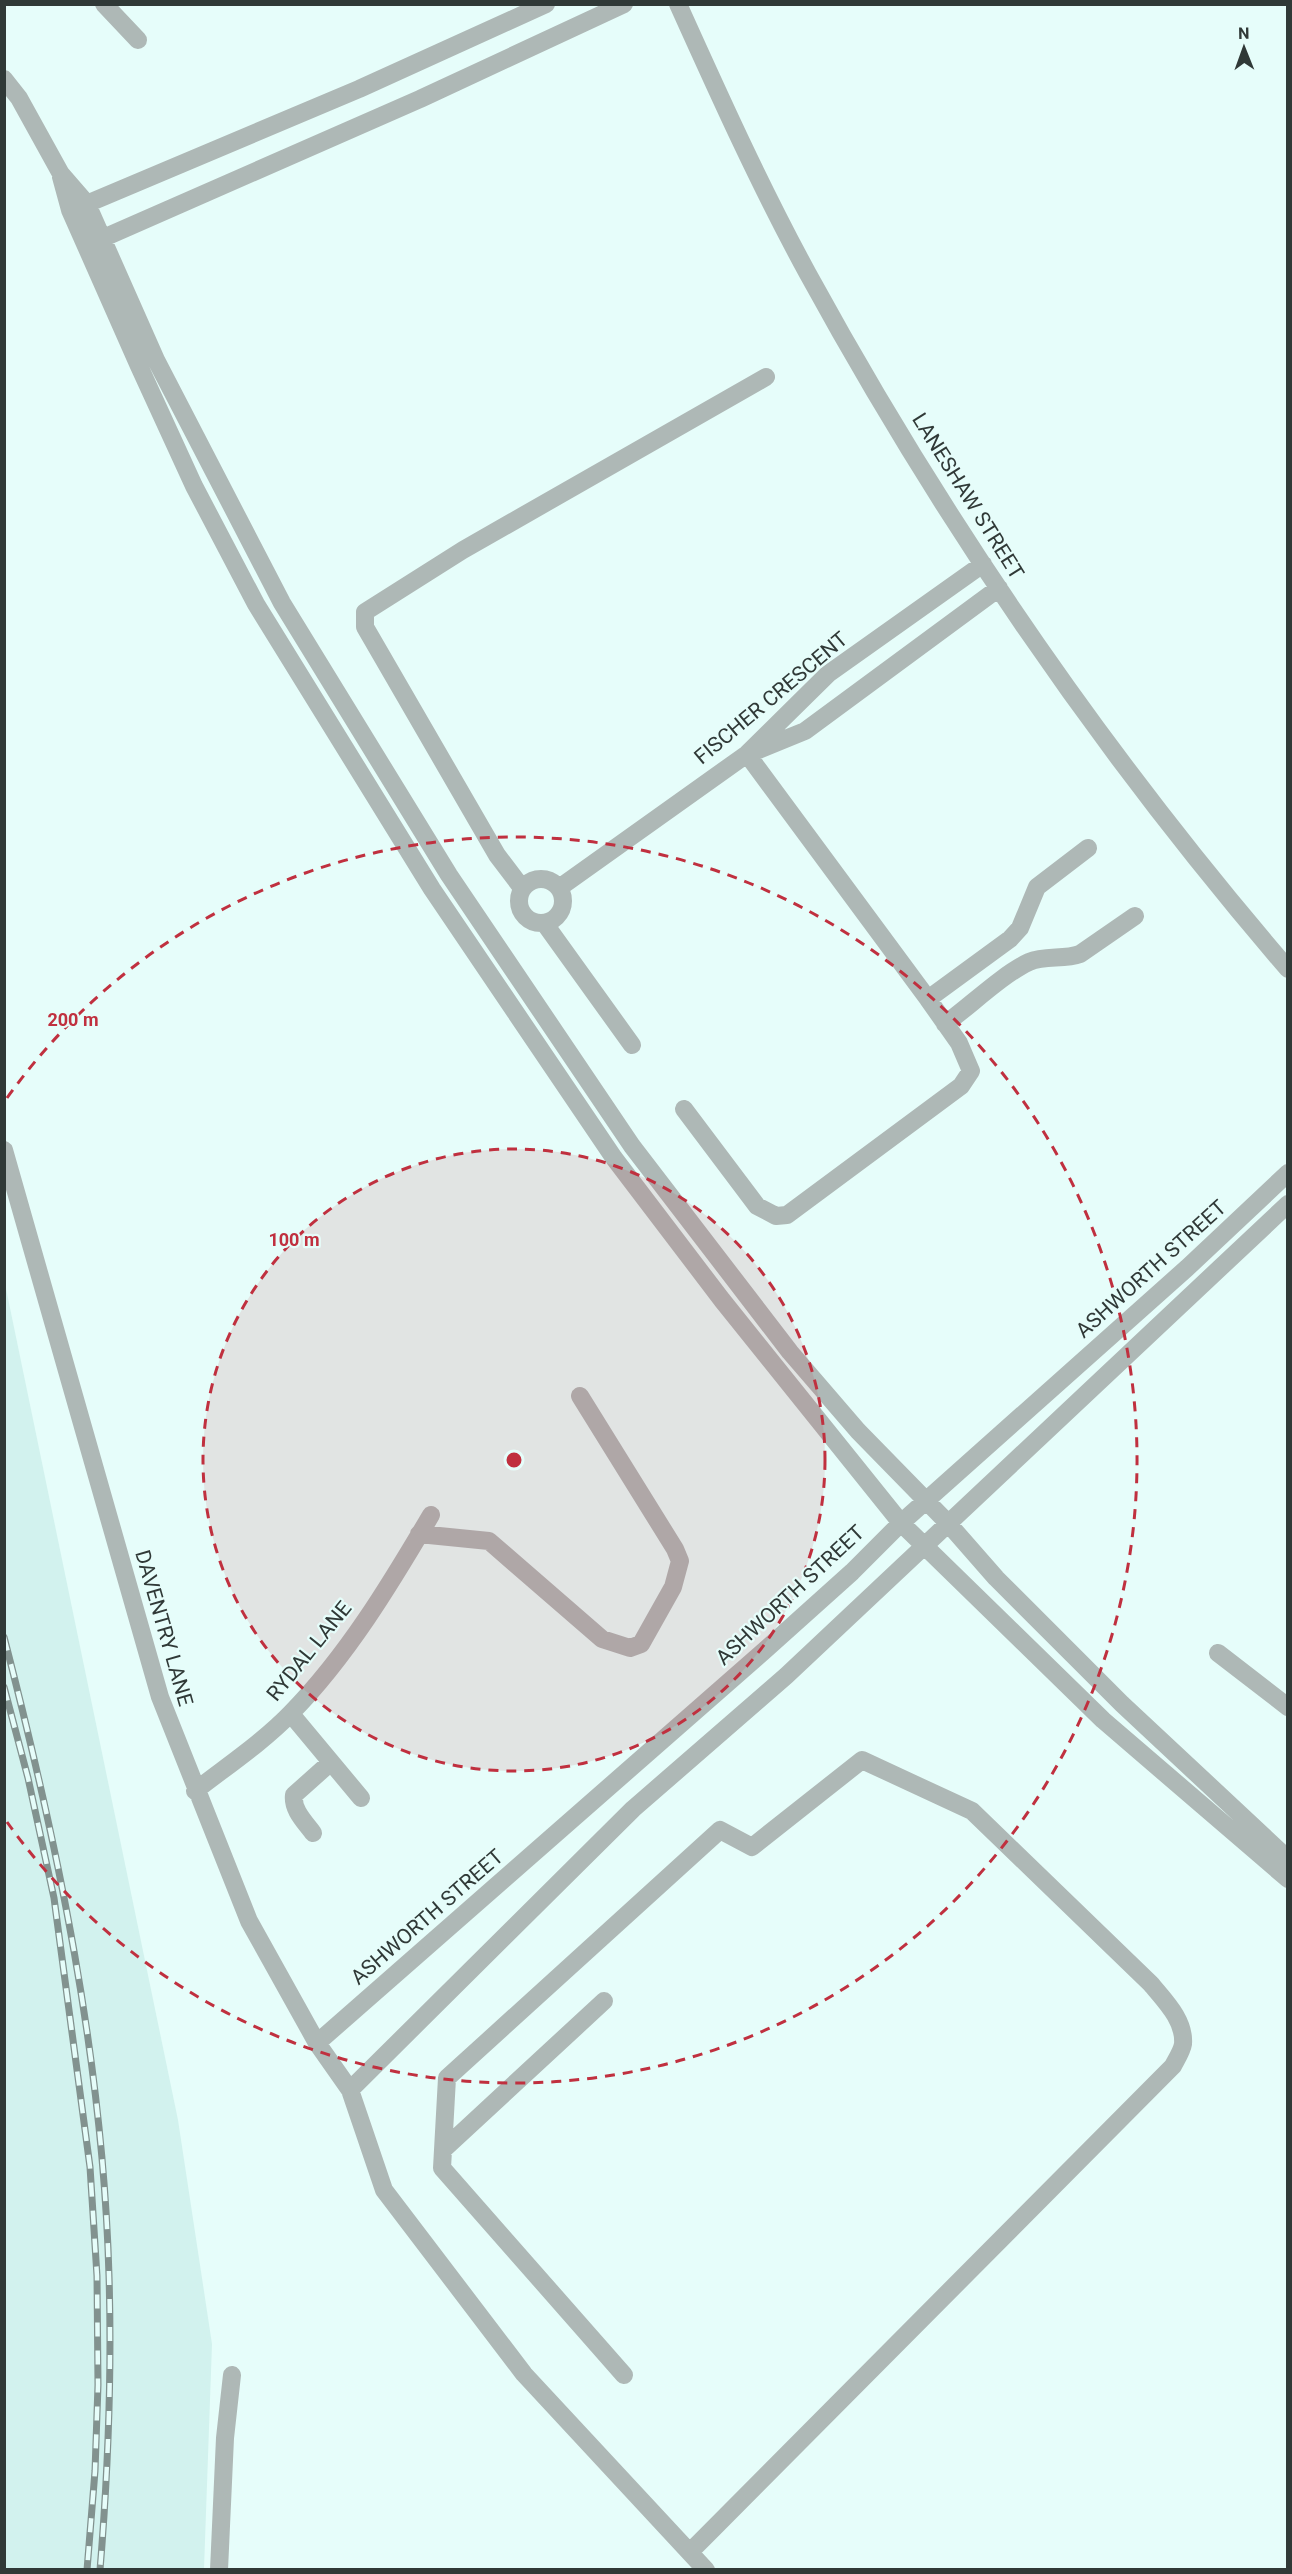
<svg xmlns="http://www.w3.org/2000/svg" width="1292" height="2574" viewBox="0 0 1292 2574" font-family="Roboto,sans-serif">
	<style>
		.built { fill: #d2f2ee }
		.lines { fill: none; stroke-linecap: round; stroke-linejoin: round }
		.minor { stroke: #aeb8b6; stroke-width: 18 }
		.rail-casing { stroke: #82928f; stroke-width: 7 }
		.rail { stroke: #e6fdfa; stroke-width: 4.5; stroke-dasharray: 14; stroke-linecap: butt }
		.ring { fill: none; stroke: #c0303f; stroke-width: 3; stroke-dasharray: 10 8 }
		.labels { text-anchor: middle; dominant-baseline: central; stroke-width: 4.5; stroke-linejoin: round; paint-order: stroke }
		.street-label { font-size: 21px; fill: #303937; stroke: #e6fdfa }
		.centre { fill: #c0303f; stroke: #e6fdfa; stroke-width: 3 }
		.ring-label { font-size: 18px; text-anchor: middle; font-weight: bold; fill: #c0303f; stroke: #e6fdfa; stroke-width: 4.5; stroke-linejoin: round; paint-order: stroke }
	</style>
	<rect width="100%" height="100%" fill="#e6fdfa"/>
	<path class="built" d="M4,1279L178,2120L212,2344L204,2569H5Z"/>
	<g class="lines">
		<path class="minor" d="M104,4L138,40
			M678,4C719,95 760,186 808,274C943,521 1104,755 1288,969
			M4,79L19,98L61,174L87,204L156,360L282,603L449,875L632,1146L790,1352L858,1431L947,1522L996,1578L1122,1704L1288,1859
			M61,177L70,210L139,366L194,486L256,604L432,889L614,1158L722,1300L901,1523L1103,1720L1288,1879
			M77,208L359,89L546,4
			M92,243L420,99L624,4
			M751,753L805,731L999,588
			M519 901a22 22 0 1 1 44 0a22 22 0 1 1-44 0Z
			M522,888L497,855L365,627V612L463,550L766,377
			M559,888L747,754L828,674L983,564
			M545,924L632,1045
			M928,999L1010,939L1020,928L1037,887L1088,848
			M945,1024C970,1006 1003,974 1029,962C1045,955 1064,960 1080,954L1135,916
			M684,1109L757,1206L776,1216L787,1215L961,1086L971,1071L959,1043L928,999L747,754
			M4,1150L160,1697L249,1921L317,2043L350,2090L384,2190L524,2374L706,2570
			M419,1534L489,1541L602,1639L630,1648L641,1644L673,1587L680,1561L675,1549L580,1396
			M1218,1653L1288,1707
			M291,1714L361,1798
			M195,1791C227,1766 263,1742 291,1713C347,1656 391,1583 431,1515
			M313,1833C305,1822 292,1810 294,1795L331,1762
			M317,2043L764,1651L852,1572L901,1523L1187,1268L1288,1173
			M350,2090L633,1809L786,1676L1288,1204
			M443,2150L604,2001
			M624,2375L442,2168L447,2078L720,1830L752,1847L862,1760L972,1811L1151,1984C1164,2000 1185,2020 1183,2044C1182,2051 1176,2060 1173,2066L690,2552
			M219,2570L225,2438L232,2375"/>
		<defs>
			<path id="rail" d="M4,1637C58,1846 103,2060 109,2276C112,2374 108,2472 100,2570
				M4,1687L28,1778L54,1898L90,2167L97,2276L98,2385L95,2471L87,2570"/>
		</defs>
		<use href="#rail" class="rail-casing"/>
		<use href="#rail" class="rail"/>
	</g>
	<circle cx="514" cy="1460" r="311" fill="#c0303f" fill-opacity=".12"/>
	<g class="ring">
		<circle cx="514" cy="1460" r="311"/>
		<path d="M7 1098A623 623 0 1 1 7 1822"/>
	</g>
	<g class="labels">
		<g class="street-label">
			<text transform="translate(968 496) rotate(58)">LANESHAW STREET</text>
			<text transform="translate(771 698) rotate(-40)">FISCHER CRESCENT</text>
			<text transform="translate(1151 1269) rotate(-42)">ASHWORTH STREET</text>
			<text transform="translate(790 1595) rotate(-43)">ASHWORTH STREET</text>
			<text transform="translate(164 1628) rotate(74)">DAVENTRY LANE</text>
			<text transform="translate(309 1651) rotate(-51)">RYDAL LANE</text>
			<text transform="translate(427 1917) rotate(-41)">ASHWORTH STREET</text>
		</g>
	</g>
	<circle cx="514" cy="1460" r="9" class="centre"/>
	<g class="ring-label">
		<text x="73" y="1026">200 m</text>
		<text x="294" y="1246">100 m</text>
	</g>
	<rect width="1292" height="2574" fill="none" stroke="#303937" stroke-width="12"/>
	<g transform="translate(1244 48) rotate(359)" stroke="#e6fdfa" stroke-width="4.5" paint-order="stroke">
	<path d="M0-4.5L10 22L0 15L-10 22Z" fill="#303937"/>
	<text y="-9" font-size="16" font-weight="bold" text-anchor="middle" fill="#303937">N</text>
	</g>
</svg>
